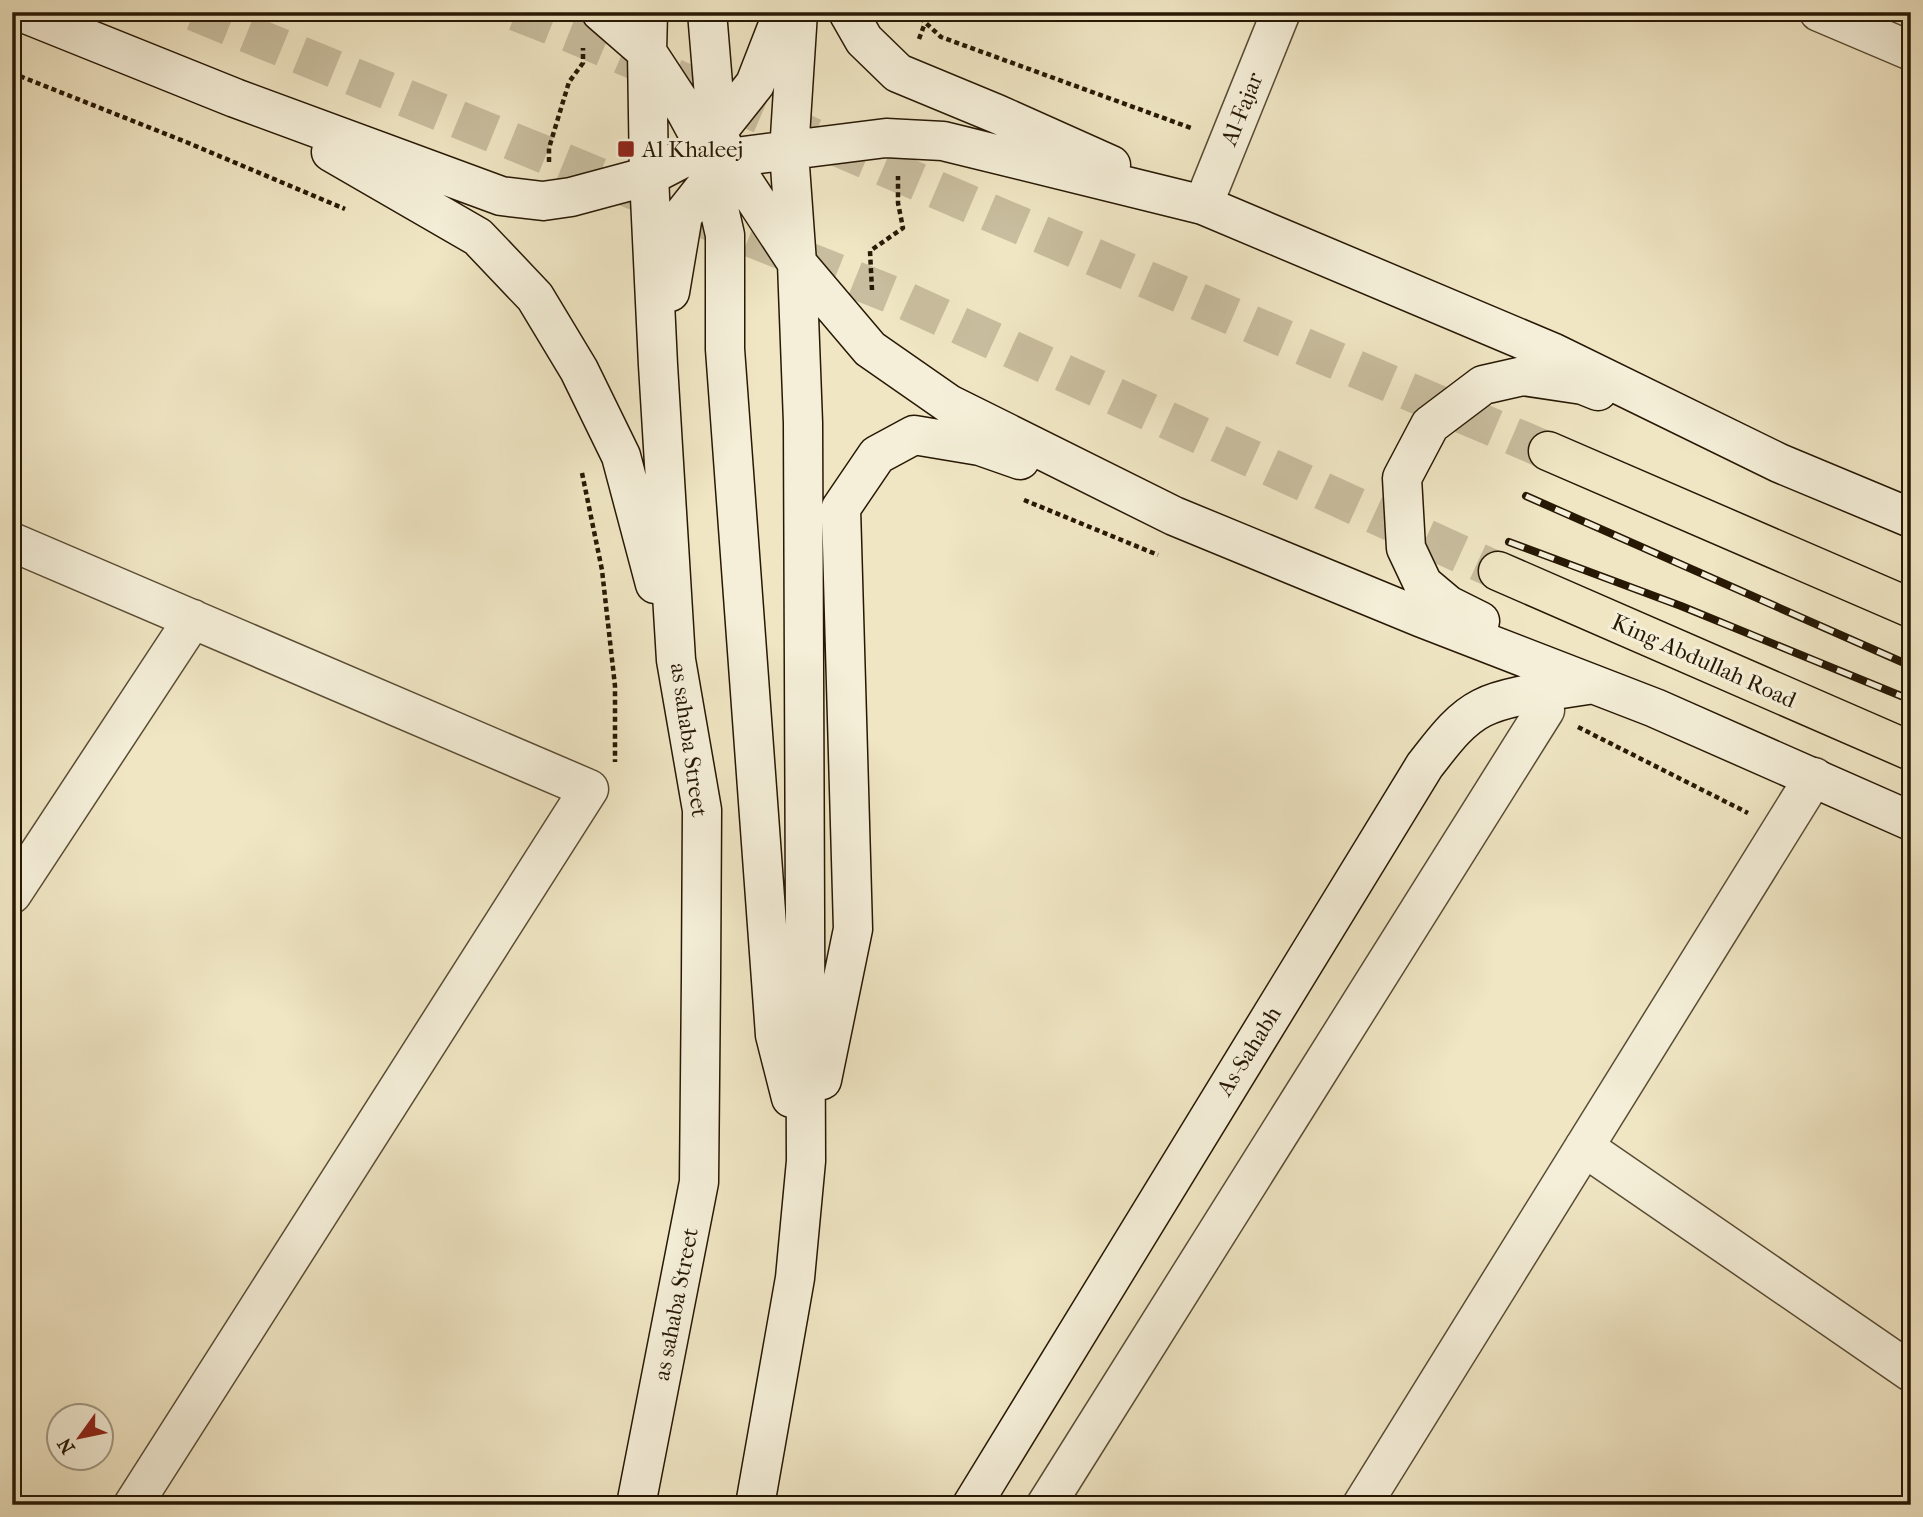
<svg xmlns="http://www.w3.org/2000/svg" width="1923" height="1517" viewBox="0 0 1923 1517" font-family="'IM FELL French Canon',serif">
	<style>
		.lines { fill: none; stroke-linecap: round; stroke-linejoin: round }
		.highway-tunnel { stroke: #c8bd9e; stroke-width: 38; stroke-dasharray: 38 19; stroke-linecap: butt }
		.street-casing { stroke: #594c34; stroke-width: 41 }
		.secondary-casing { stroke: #271804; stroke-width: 41 }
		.highway-casing { stroke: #271804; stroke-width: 41 }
		.path { stroke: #271804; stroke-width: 4.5; stroke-dasharray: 5 3.5; stroke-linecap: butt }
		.street { stroke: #f5efd9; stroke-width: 38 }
		.secondary { stroke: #f5efd9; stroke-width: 38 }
		.highway { stroke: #f0e6c4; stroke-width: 38 }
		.rail-casing { stroke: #271804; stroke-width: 8 }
		.rail { stroke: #f5efd9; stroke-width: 5; stroke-dasharray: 16; stroke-linecap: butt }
		.poi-dot { fill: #8f2418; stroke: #f5efd9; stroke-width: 2.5 }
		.labels { text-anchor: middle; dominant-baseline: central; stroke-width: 6; stroke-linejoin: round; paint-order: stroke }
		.street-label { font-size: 23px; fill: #271804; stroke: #f5efd9 }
		.poi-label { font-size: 23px; fill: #271804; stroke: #f5efd9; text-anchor: start }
	</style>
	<rect width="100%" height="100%" fill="#f0e6c4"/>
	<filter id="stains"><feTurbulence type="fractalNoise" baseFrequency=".00286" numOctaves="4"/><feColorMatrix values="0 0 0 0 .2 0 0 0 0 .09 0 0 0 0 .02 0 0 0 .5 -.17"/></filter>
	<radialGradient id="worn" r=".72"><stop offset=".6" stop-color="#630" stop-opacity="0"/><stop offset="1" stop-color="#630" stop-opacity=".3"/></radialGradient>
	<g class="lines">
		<path class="highway-tunnel" d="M194,12L637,192
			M516,12L572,34L1548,451
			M696,216L895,296L1498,571"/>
		<defs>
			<path id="street" d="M1819,12L1911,51
				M1203,205L1281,12
				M12,542L589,789L133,1505
				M12,894L193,619
				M1584,1147L1911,1372
				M1046,1505L1545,710
				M1362,1505L1814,777"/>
			<path id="secondary" d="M21,12L235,98L501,196L543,201L571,197L649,176L705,147L755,84L783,12
				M601,12L647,52L685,110L705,147L725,235V349L775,1035L791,1098
				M707,12L717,132L728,158L797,263L870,349L949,404L1174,516L1422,618L1655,708L1911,821
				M848,12L864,40L898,73L997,114L1111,165
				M331,152L478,237L535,297L579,370L621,456L655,584
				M670,292L683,215L728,158L886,138L943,141L1203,205L1554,353L1779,463L1911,518
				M1480,621L1448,605L1423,584L1406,548L1402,478L1430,425L1483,385L1523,376L1583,385L1598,391
				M822,1080L853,929L841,508L877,455L914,435L980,446L1020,460
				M636,1505L699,1182L701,978L702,810L676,660L658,365L649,176L647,52L648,12
				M755,1505L795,1278L806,1161L803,423L797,263L789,152L798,12
				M972,1505L1425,765C1441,745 1458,720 1482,708C1509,694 1561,690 1592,684"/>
			<path id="highway" d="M1548,451L1911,608
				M1498,571L1911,751"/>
		</defs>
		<use href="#street" class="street-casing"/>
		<use href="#secondary" class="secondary-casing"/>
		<use href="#highway" class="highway-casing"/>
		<path class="path" d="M914,12L941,37L1191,128
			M919,39L925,23
			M12,73L186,142L345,209
			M549,162V148L569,82L583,63V48
			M872,290L870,251L903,228L898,203V176
			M582,473L602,570L615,686V762
			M1024,500L1158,555
			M1578,727L1748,813"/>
		<use href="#street" class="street"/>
		<use href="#secondary" class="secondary"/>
		<use href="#highway" class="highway"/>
		<defs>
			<path id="rail" d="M1526,496L1911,666
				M1509,542L1681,606L1911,700"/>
		</defs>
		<use href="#rail" class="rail-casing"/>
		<use href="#rail" class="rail"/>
	</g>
	<rect class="poi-dot" x="617" y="140" width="18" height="18" rx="3.5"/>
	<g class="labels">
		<g class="street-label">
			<text transform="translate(1242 109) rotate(-68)">Al-Fajar</text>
			<text transform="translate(1704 661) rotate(24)">King Abdullah Road</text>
			<text transform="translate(689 740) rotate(82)">as sahaba Street</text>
			<text transform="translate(1249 1051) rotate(-58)">As-Sahabh</text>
			<text transform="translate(676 1304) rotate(-79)">as sahaba Street</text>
		</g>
		<g class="poi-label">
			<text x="642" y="149">Al Khaleej</text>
		</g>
	</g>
	<rect width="1923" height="1517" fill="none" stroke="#f0e6c4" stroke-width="42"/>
	<rect x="14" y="14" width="1895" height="1489" fill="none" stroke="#271804" stroke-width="3.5"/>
	<rect x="21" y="21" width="1881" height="1475" fill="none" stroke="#271804" stroke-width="2"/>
	<g transform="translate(80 1437) rotate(237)"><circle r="33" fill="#f5efd9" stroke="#a39984" stroke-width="2"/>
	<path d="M0-5L12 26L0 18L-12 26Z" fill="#8f2418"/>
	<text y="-10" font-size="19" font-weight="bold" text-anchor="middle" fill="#271804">N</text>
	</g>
	<rect width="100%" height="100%" filter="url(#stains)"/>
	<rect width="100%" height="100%" fill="url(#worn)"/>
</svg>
